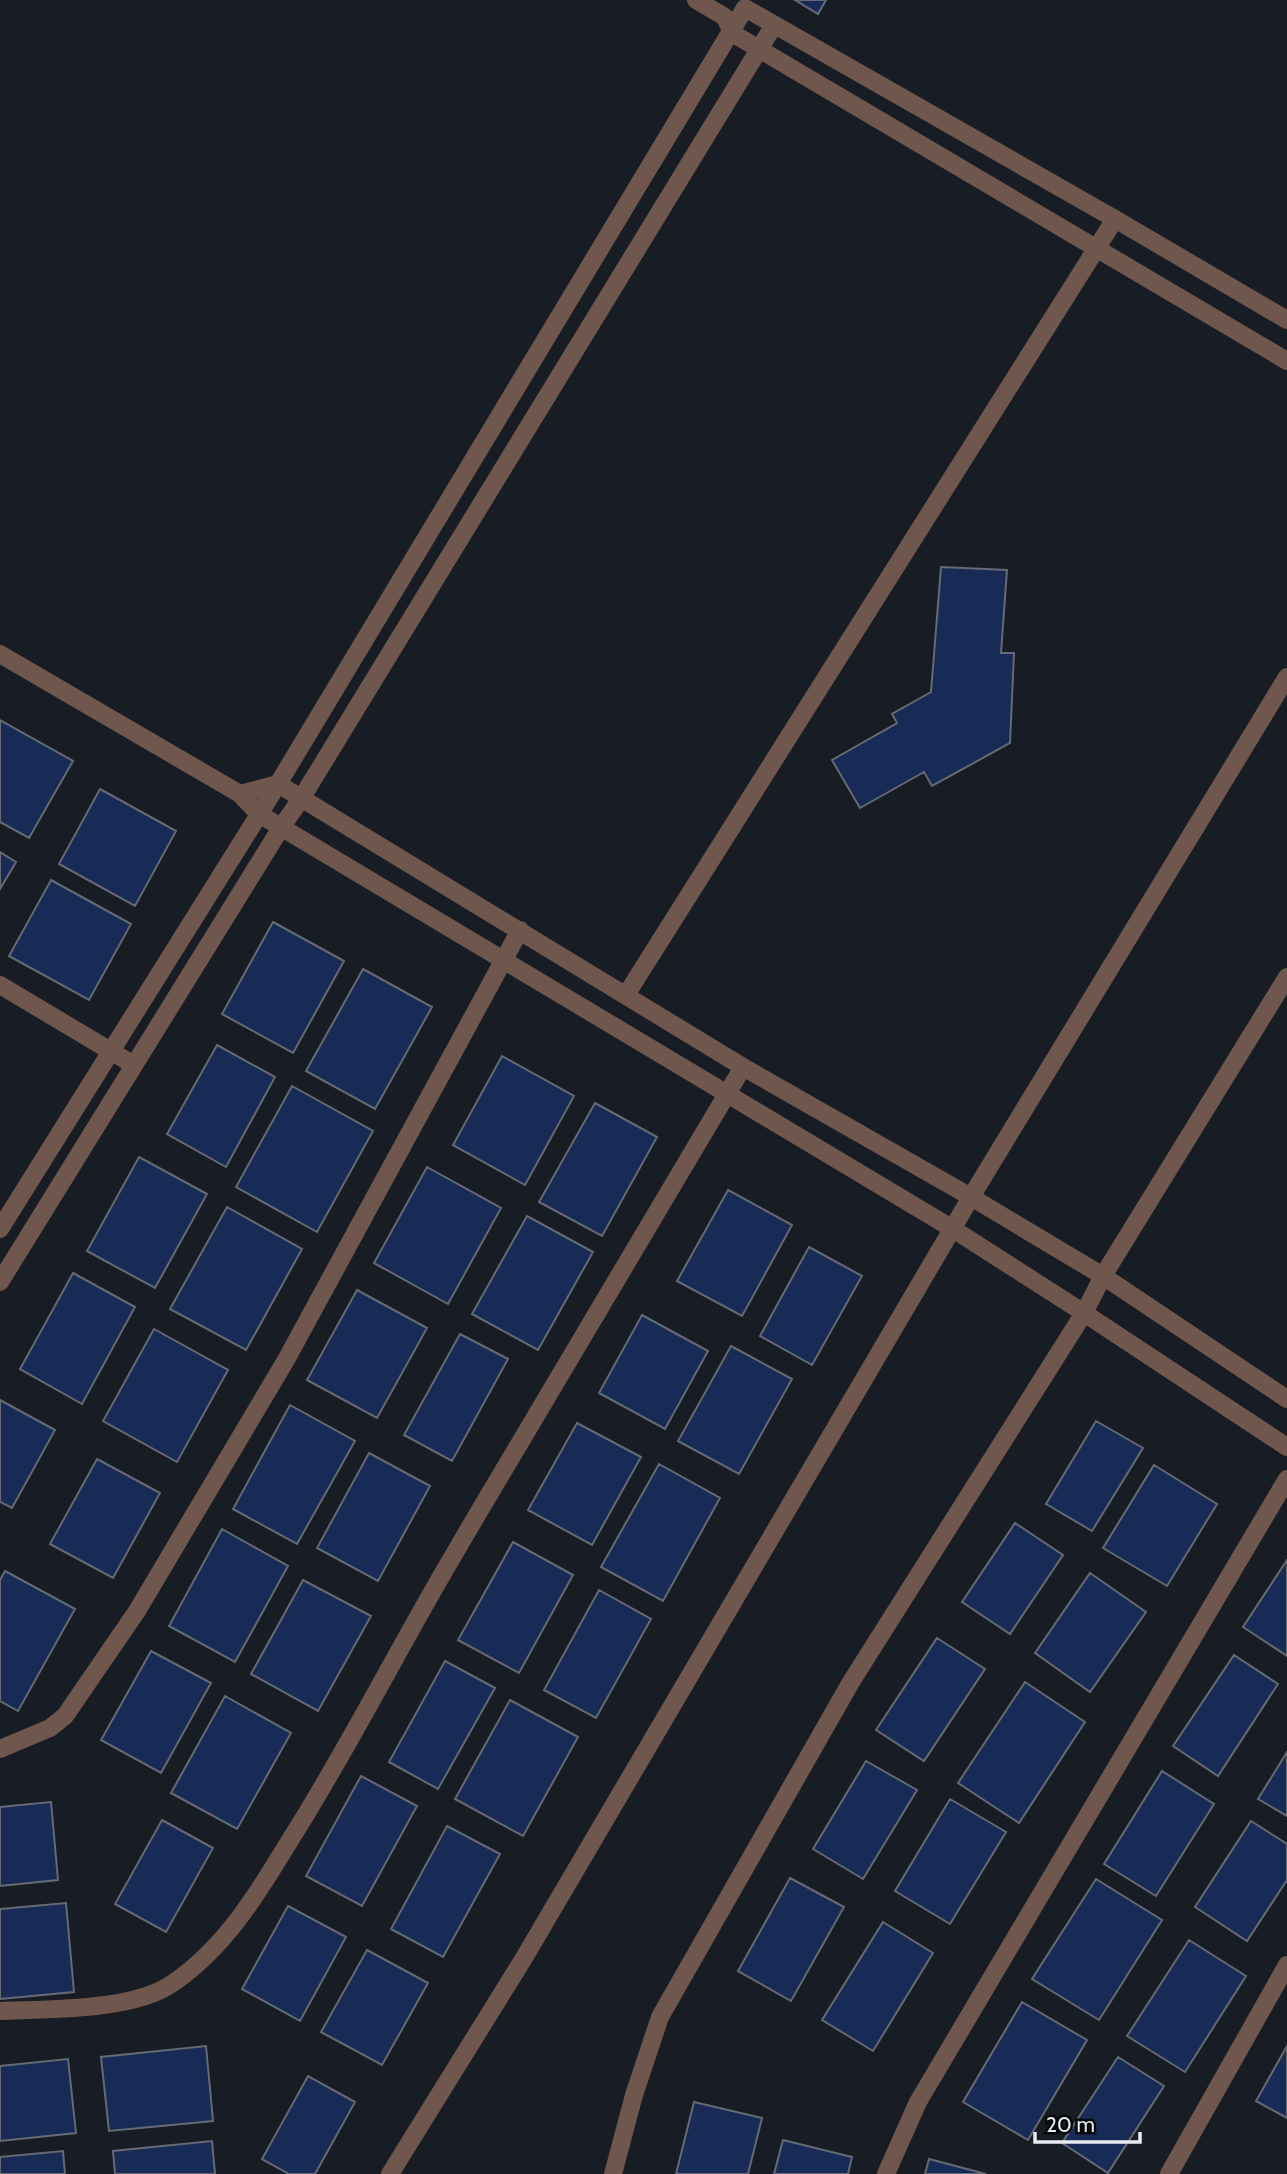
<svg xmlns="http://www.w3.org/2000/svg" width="1287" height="2174" viewBox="0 0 1287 2174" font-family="Cabin,sans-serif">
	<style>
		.building { fill: #182b57; stroke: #656a73; stroke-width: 2 }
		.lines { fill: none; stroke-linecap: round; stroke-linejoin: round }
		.service { stroke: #70574d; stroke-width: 18 }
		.minor { stroke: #70574d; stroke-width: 18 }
	</style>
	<rect width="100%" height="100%" fill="#181c24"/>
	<path class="building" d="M795,0H826L818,14Z
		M941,567L1007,570L1001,653H1014L1010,743L932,786L924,772L860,808L832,760L897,723L892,714L931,692Z
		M0,720L73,761L29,838L0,822Z
		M100,789L176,831L135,906L59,864Z
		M0,852L16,862L0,889Z
		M51,880L131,924L89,1000L9,956Z
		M273,922L344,961L293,1053L222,1014Z
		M363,969L432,1007L375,1109L306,1071Z
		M217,1045L275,1077L226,1167L167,1134Z
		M502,1056L574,1096L525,1185L453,1145Z
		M292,1086L373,1131L317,1232L236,1187Z
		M595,1103L657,1137L602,1236L539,1202Z
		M139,1157L207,1194L155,1288L87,1251Z
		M427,1167L501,1208L448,1304L374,1263Z
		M728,1190L792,1225L742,1316L677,1281Z
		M227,1207L302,1249L246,1350L170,1309Z
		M527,1216L593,1252L538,1350L472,1314Z
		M809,1247L862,1276L812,1365L760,1336Z
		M73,1273L135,1307L82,1404L20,1369Z
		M357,1290L427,1328L377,1418L307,1380Z
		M642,1315L708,1351L665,1429L599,1393Z
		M154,1329L228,1370L177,1462L103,1421Z
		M460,1334L508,1359L452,1461L404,1435Z
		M731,1346L792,1379L739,1474L678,1441Z
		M0,1400L55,1430L12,1508L0,1502Z
		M290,1405L355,1441L297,1544L233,1509Z
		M1096,1421L1143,1448L1092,1531L1046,1504Z
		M577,1423L641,1457L592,1545L528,1510Z
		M369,1453L430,1486L378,1581L317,1548Z
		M97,1459L160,1493L113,1578L50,1544Z
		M659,1464L720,1498L663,1601L601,1567Z
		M1154,1465L1217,1504L1167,1586L1103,1548Z
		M1015,1523L1063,1555L1010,1634L962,1602Z
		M222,1529L288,1566L235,1662L169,1626Z
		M513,1542L573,1575L519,1673L458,1640Z
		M1287,1560V1656L1243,1627Z
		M5,1571L75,1609L18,1711L0,1701V1580Z
		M1090,1573L1146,1612L1090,1692L1035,1653Z
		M303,1580L371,1616L318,1711L251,1674Z
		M599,1590L651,1619L596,1718L544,1690Z
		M937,1638L985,1669L924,1761L876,1730Z
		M151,1651L211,1683L161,1773L101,1740Z
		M1234,1655L1278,1684L1218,1776L1173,1746Z
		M445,1661L495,1688L438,1789L389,1762Z
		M1025,1682L1085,1722L1019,1823L958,1783Z
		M225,1696L291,1733L237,1829L171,1793Z
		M510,1700L578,1737L523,1836L455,1799Z
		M1287,1752V1816L1258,1799Z
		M866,1761L917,1790L863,1879L813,1849Z
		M1162,1771L1214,1804L1156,1896L1104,1864Z
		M361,1776L417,1806L362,1906L306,1876Z
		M950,1799L1006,1832L950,1924L895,1891Z
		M51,1802L58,1880L0,1886V1807Z
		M162,1820L213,1848L166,1932L115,1904Z
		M1251,1821L1287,1844V1880L1247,1941L1195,1907Z
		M447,1826L500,1854L443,1957L391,1929Z
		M790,1878L844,1907L791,2001L738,1971Z
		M1096,1879L1162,1920L1099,2020L1032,1979Z
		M66,1903L74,1992L0,1999V1909Z
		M288,1906L346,1937L300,2021L242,1989Z
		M883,1922L933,1953L873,2051L822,2020Z
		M1189,1940L1246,1976L1185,2072L1127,2036Z
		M367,1950L428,1983L382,2065L321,2032Z
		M1022,2002L1087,2040L1028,2140L963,2102Z
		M206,2046L213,2121L109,2131L101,2057Z
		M1287,2046V2118L1256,2101Z
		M1118,2057L1164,2086L1108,2173L1062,2143Z
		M68,2059L76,2133L0,2141V2066Z
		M308,2076L355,2102L315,2174H289L262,2159Z
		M694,2102L762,2118L748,2174H676Z
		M783,2140L852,2157L848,2174H774Z
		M212,2141L215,2174H115L113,2151Z
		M63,2151L65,2174H0V2157Z
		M929,2159L986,2174H925Z"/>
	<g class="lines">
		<path class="service" d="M696,0L725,17L732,33
			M626,995L1115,219"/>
		<path class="minor" d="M732,33L1287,361
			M0,654L240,794L259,814L953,1229L1084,1313L1287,1447
			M240,794L278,784L743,1067L971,1197L1103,1276L1287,1399
			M0,985L134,1065
			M0,1229L278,784L745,8L1115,219L1287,320
			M0,1282L282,826L301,799L774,25
			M0,1749L50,1728L65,1716L137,1611L286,1360L520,930
			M0,2011C48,2009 134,2011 173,1983C227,1946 259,1891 292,1837C347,1750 394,1657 446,1568C544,1400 644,1233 743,1067
			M390,2174L524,1958L971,1197L1287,677
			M613,2174L634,2095L660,2017L851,1682L1084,1313L1103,1276L1287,977
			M886,2174L918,2102L1287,1479
			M1169,2174L1287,1965"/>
	</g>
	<path d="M1035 2132v10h105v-10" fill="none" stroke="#e8ebf1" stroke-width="3.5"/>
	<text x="1046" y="2132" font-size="21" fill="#e8ebf1" stroke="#05070a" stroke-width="5" paint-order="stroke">20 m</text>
</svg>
